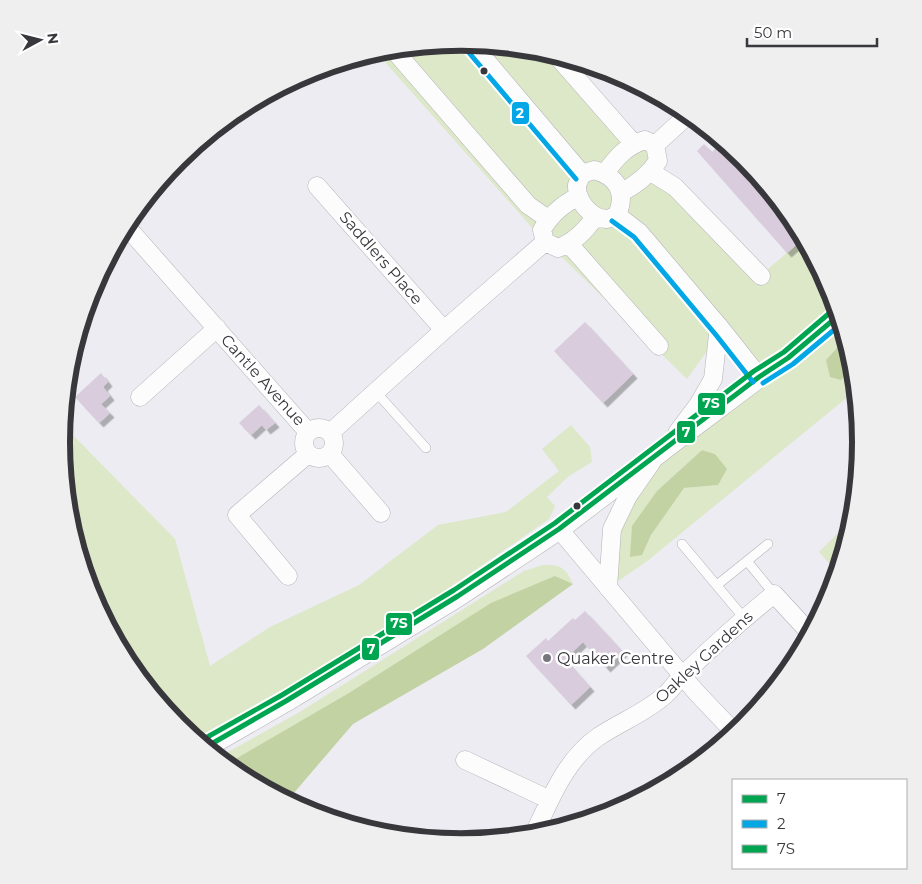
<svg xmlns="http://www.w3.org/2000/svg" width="922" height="884" viewBox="0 0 922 884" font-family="Montserrat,sans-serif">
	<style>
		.green { fill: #dce8c7; fill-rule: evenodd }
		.forest { fill: #c3d2a2 }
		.building { fill: #d8ccdd; filter: url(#shadow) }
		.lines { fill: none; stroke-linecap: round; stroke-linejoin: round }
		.service-casing { stroke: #b2b2b7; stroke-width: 10 }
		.minor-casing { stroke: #b2b2b7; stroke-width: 19 }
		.tertiary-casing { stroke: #b2b2b7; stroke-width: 22 }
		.service { stroke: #fcfcfd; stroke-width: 9 }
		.minor { stroke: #fcfcfd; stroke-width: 18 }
		.tertiary { stroke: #fcfcfd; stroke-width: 21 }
		.bus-1-casing { stroke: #fff; stroke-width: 9 }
		.bus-2-casing { stroke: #fff; stroke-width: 9 }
		.bus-3-casing { stroke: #fff; stroke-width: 9 }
		.bus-1 { stroke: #00a551; stroke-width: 5 }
		.bus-2 { stroke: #03a7e6; stroke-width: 5 }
		.bus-3 { stroke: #00a551; stroke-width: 5 }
		.bus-dot { fill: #37373c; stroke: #fff; stroke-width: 2 }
		.poi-dot { fill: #76767c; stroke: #fff; stroke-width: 2 }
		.labels { text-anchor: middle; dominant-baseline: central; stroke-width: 5; stroke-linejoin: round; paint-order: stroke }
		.street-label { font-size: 16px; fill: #37373c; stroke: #fff }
		.poi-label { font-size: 16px; fill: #37373c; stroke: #fff; text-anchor: start }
		.rim { fill: none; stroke: #37373c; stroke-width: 6 }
		.line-badge { stroke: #fff; stroke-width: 2 }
		.badge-label { font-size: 14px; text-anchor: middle; font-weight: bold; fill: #fff }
	</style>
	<defs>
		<filter id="shadow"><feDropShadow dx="4.5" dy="4.5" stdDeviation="0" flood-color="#0004"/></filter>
	</defs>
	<rect width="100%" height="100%" fill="#ececf2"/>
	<path class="green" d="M461,43L539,50L561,57L761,275L803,239L763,192L767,188L793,220L830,289L845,339L826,360L841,380L853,367L855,391L646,562L608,588L612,529L656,455L759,377L722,330L687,379L535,231L376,52L383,50ZM702,450L715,454L718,485L684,488L651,535L642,555L657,491Z
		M63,425L175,539L210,666L270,627L359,585L438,525L506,512L559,471L542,449L571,425L590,447L592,462L569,476L547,497L555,506L549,519L451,587L281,696L198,741L178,724L129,664L92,595L69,520L62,442Z
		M853,518V520L837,572L819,552Z
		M543,565C562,565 565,567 573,584L555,576L227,764L219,757L298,713L524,571Z"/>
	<path class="forest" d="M845,339L853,367L841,380L830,377L826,360Z
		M702,450L715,454L727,469L718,485L684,488L651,535L642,555L630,557L632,526L657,491Z
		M555,576L573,584L483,649L353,724L293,794L298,806L239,774L227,764L349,693L491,603Z"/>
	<path class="building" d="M722,142L732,150L727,155L803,239L787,253L697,151L704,144L712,152Z
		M585,322L633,374L603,403L554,351Z
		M101,373L108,382L103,387L110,396L101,404L110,413L99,423L75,397Z
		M259,405L275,423L266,430L262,425L251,435L239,423Z
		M585,611L623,652L606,668L583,642L565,659L590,687L571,705L526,656L546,638L548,641L573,618L575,620Z"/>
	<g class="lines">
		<defs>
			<path id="service" d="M376,392L426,448
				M682,544L744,618
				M747,561L774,594
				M717,585L768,544"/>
			<path id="minor" d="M471,43L582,174
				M393,49L528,205L548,219
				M557,56L634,144
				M655,145L689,114
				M594,170C617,176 627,193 617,215C613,217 610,219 606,219C591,218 576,201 577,185C578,182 581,177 582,174Z
				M651,172L675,187L761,276
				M605,173C616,158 627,145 645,140L655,145L658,161C648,176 636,185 620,193
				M317,186L444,330
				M579,196C563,204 550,215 542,230L545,242L558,248C575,242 586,230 596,216
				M617,215L639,232L722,330L759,377
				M126,226L308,432
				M569,244L659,346
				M140,397L217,328
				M304 443a15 15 0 1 1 30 0a15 15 0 1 1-30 0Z
				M330,433L444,330L545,242
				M677,433L698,405L713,379L719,326
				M330,454L381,513
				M559,529L696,692L734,732
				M288,576L237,515L308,454
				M608,588L612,529L628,496L651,463
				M465,760L550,800
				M534,834C550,800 565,760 598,737C620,722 645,713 665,695C673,688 678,679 686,672C714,645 743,619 774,594L810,633"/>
			<path id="tertiary" d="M206,747L286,701L458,596L559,529L686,432L759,377L788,358L838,316"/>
		</defs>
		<use href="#service" class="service-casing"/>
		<use href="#minor" class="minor-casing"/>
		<use href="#tertiary" class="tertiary-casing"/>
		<use href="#service" class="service"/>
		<use href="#minor" class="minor"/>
		<use href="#tertiary" class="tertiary"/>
		<defs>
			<path id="bus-1" d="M206,747L286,701L458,596L559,529L759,377L788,358L838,316"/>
			<path id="bus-2" d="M465,48L576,179
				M612,221L634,237L716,335L753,382
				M763,383L793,364L841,324"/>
			<path id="bus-3" d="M202,740L282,695L454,590L555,523L754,371L784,352L833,310"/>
		</defs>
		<use href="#bus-1" class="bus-1-casing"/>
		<use href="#bus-2" class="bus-2-casing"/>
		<use href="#bus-3" class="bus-3-casing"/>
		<use href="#bus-1" class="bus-1"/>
		<use href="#bus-2" class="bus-2"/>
		<use href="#bus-3" class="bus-3"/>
	</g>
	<g class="bus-dot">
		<circle cx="484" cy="71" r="4.5"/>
		<circle cx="577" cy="506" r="4.5"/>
	</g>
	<circle class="poi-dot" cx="547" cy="658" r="5"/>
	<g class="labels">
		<g class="street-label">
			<text transform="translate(381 258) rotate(49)">Saddlers Place</text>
			<text transform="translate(263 380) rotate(48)">Cantle Avenue</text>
			<text transform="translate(704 657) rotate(-43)">Oakley Gardens</text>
		</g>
		<g class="poi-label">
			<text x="557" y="658">Quaker Centre</text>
		</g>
	</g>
	<path d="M0 0H922V884H0ZM70 442a391 391 0 1 1 782 0a391 391 0 1 1-782 0Z" fill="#efefef" fill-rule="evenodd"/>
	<path class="rim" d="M70 442a391 391 0 1 1 782 0a391 391 0 1 1-782 0Z"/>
	<g class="line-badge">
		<rect x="511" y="101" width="19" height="24" rx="5" fill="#03a7e6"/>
		<rect x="697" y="392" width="29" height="24" rx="5" fill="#00a551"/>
		<rect x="676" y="420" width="20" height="24" rx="5" fill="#00a551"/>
		<rect x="385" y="612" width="28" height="24" rx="5" fill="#00a551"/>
		<rect x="361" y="637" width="19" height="24" rx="5" fill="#00a551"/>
	</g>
	<g class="badge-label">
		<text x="520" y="118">2</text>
		<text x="711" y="408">7S</text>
		<text x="686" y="437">7</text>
		<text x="399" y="628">7S</text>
		<text x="371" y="654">7</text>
	</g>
	<rect x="732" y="779" width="175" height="90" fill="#ffffff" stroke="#afafb1"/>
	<rect x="742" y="795" width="25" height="8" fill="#00a551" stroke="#afafb1"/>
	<text x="777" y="804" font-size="15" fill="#37373c">7</text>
	<rect x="742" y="820" width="25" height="8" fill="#03a7e6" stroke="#afafb1"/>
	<text x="777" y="829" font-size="15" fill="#37373c">2</text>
	<rect x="742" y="845" width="25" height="8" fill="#00a551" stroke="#afafb1"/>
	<text x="777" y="854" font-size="15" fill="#37373c">7S</text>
	<g transform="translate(40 40) rotate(83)" stroke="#ffffff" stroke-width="4" paint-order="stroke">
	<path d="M0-4L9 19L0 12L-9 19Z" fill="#37373c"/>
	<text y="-8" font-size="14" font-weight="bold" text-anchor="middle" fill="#37373c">N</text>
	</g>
	<path d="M747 38v8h130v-8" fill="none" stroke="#37373c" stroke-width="2.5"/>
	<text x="754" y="38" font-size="15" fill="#37373c" stroke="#ffffff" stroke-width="4" paint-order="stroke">50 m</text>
</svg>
